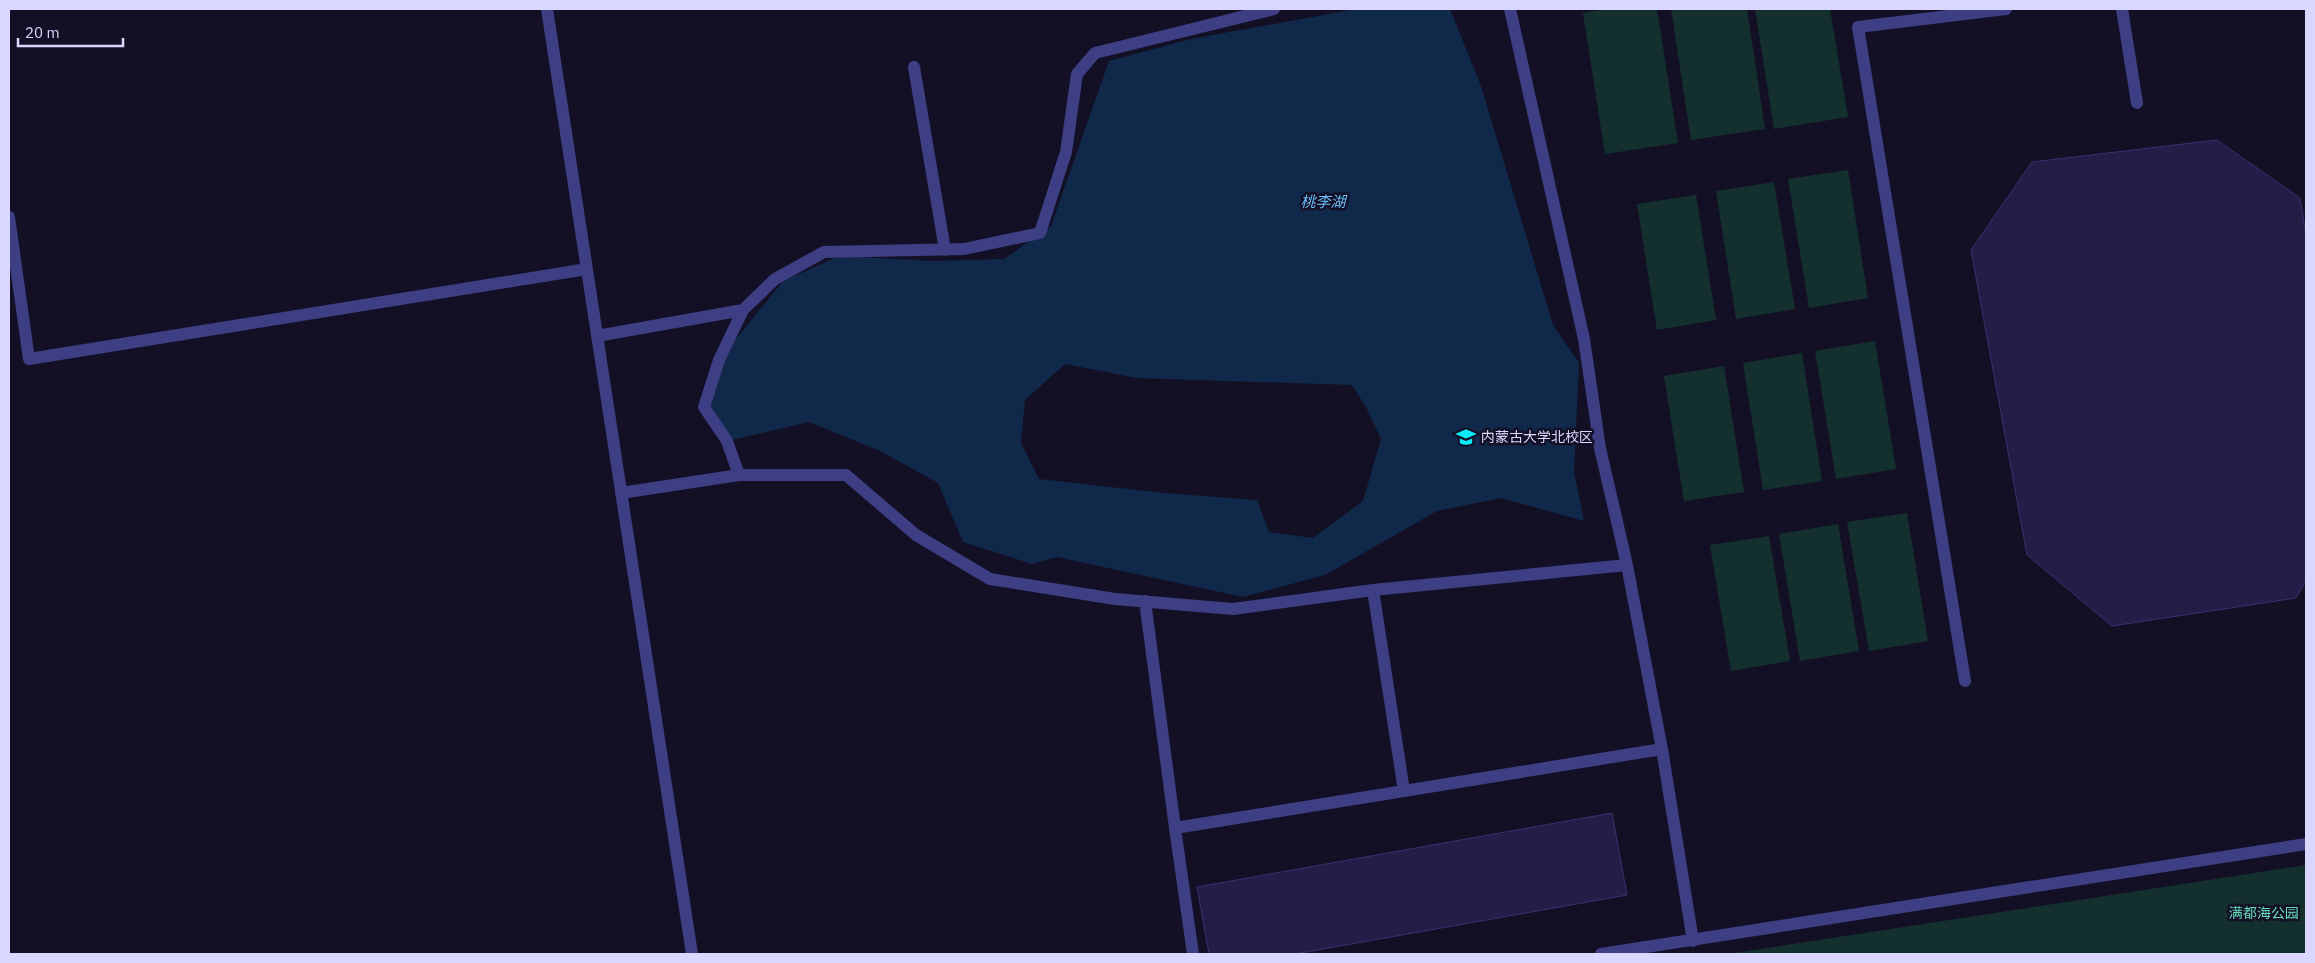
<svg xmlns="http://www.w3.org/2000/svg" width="2315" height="963" viewBox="0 0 2315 963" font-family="'IBM Plex Sans','Noto Sans SC',sans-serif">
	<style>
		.green { fill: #14302e }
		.water { fill: #10294a; fill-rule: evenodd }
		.building { fill: #231d47; stroke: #3a3072 }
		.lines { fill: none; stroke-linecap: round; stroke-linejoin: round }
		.minor { stroke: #3d3e83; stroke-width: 12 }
		.labels { text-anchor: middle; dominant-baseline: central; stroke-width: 5; stroke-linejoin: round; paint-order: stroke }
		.poi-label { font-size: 14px; fill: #dad7fe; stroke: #131026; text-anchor: start }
		.park-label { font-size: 14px; fill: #65dcb8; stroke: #131026 }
		.water-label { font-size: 15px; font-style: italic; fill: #69bef9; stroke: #131026 }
	</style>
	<rect width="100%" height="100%" fill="#131026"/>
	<path class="green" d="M1608,9H1657L1678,143L1605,154L1583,13Z
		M1671,9H1747L1765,129L1691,140Z
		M1755,9H1830L1848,117L1774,129Z
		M1848,170L1868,298L1809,308L1788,179Z
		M1774,182L1795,309L1736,319L1716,191Z
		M1696,195L1716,320L1657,330L1637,204Z
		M1875,341L1896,469L1836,479L1815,351Z
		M1802,353L1822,481L1763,490L1743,363Z
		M1724,366L1744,492L1684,501L1664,376Z
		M1907,513L1928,641L1869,651L1847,522Z
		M1838,524L1859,651L1800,661L1779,534Z
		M1769,536L1790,661L1731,671L1710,545Z
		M2306,865V954H1728Z"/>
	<path class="water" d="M1356,9H1450L1481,86L1553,325L1579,363L1574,472L1584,521L1501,498L1437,511L1325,575L1243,597L1057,557L1032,564L963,542L938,483L880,451L809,422L727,441L704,407L719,360L783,281L839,256L932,261L1004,259L1051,226L1109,61L1191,39ZM1065,364L1137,378L1352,385L1366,407L1381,439L1363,501L1313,538L1269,532L1257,500L1164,493L1039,479L1021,443L1025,400Z"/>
	<path class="building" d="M2217,140L2300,198L2306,235V581L2296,598L2112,626L2027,555L1971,250L2032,162Z
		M1612,813L1627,895L1295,954H1209L1197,887Z"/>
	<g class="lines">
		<path class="minor" d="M547,9L692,954
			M1510,9L1584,339L1600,448L1627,565
			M2122,9L2137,103
			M914,67L945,250
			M9,217L29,359L587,269
			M597,336L743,310
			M739,475L727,441L704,407L719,360L743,310L775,279L824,252L964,249L1040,233L1066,152L1077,74L1095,53L1274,9
			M621,493L739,475H846L916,535L990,579L1115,599L1233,609L1373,590L1404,791L1175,828L1145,601
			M1373,590L1627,565L1662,749
			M1965,681L1858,27L2006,9
			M1404,791L1662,749L1693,941
			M1175,828L1193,954
			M1601,954L2306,844"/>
	</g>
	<defs>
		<symbol id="university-bare" viewBox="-9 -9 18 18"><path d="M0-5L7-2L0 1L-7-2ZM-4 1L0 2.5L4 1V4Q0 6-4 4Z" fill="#0bebf6" stroke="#131026" stroke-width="2.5" paint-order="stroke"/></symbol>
	</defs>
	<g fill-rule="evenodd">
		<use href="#university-bare" x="1452" y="423" width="28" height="28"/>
	</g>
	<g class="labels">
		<g class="poi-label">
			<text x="1481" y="437">内蒙古大学北校区</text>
		</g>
		<g class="park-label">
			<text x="2264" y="913">满都海公园</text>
		</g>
		<g class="water-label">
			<text x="1323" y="201">桃李湖</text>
		</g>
	</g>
	<rect width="2315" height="963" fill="none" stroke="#dad7fe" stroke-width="20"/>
	<path d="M18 38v8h105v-8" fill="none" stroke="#dad7fe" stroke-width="2.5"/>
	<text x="25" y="38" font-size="15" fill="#dad7fe" stroke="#131026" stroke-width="4" paint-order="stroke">20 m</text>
</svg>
